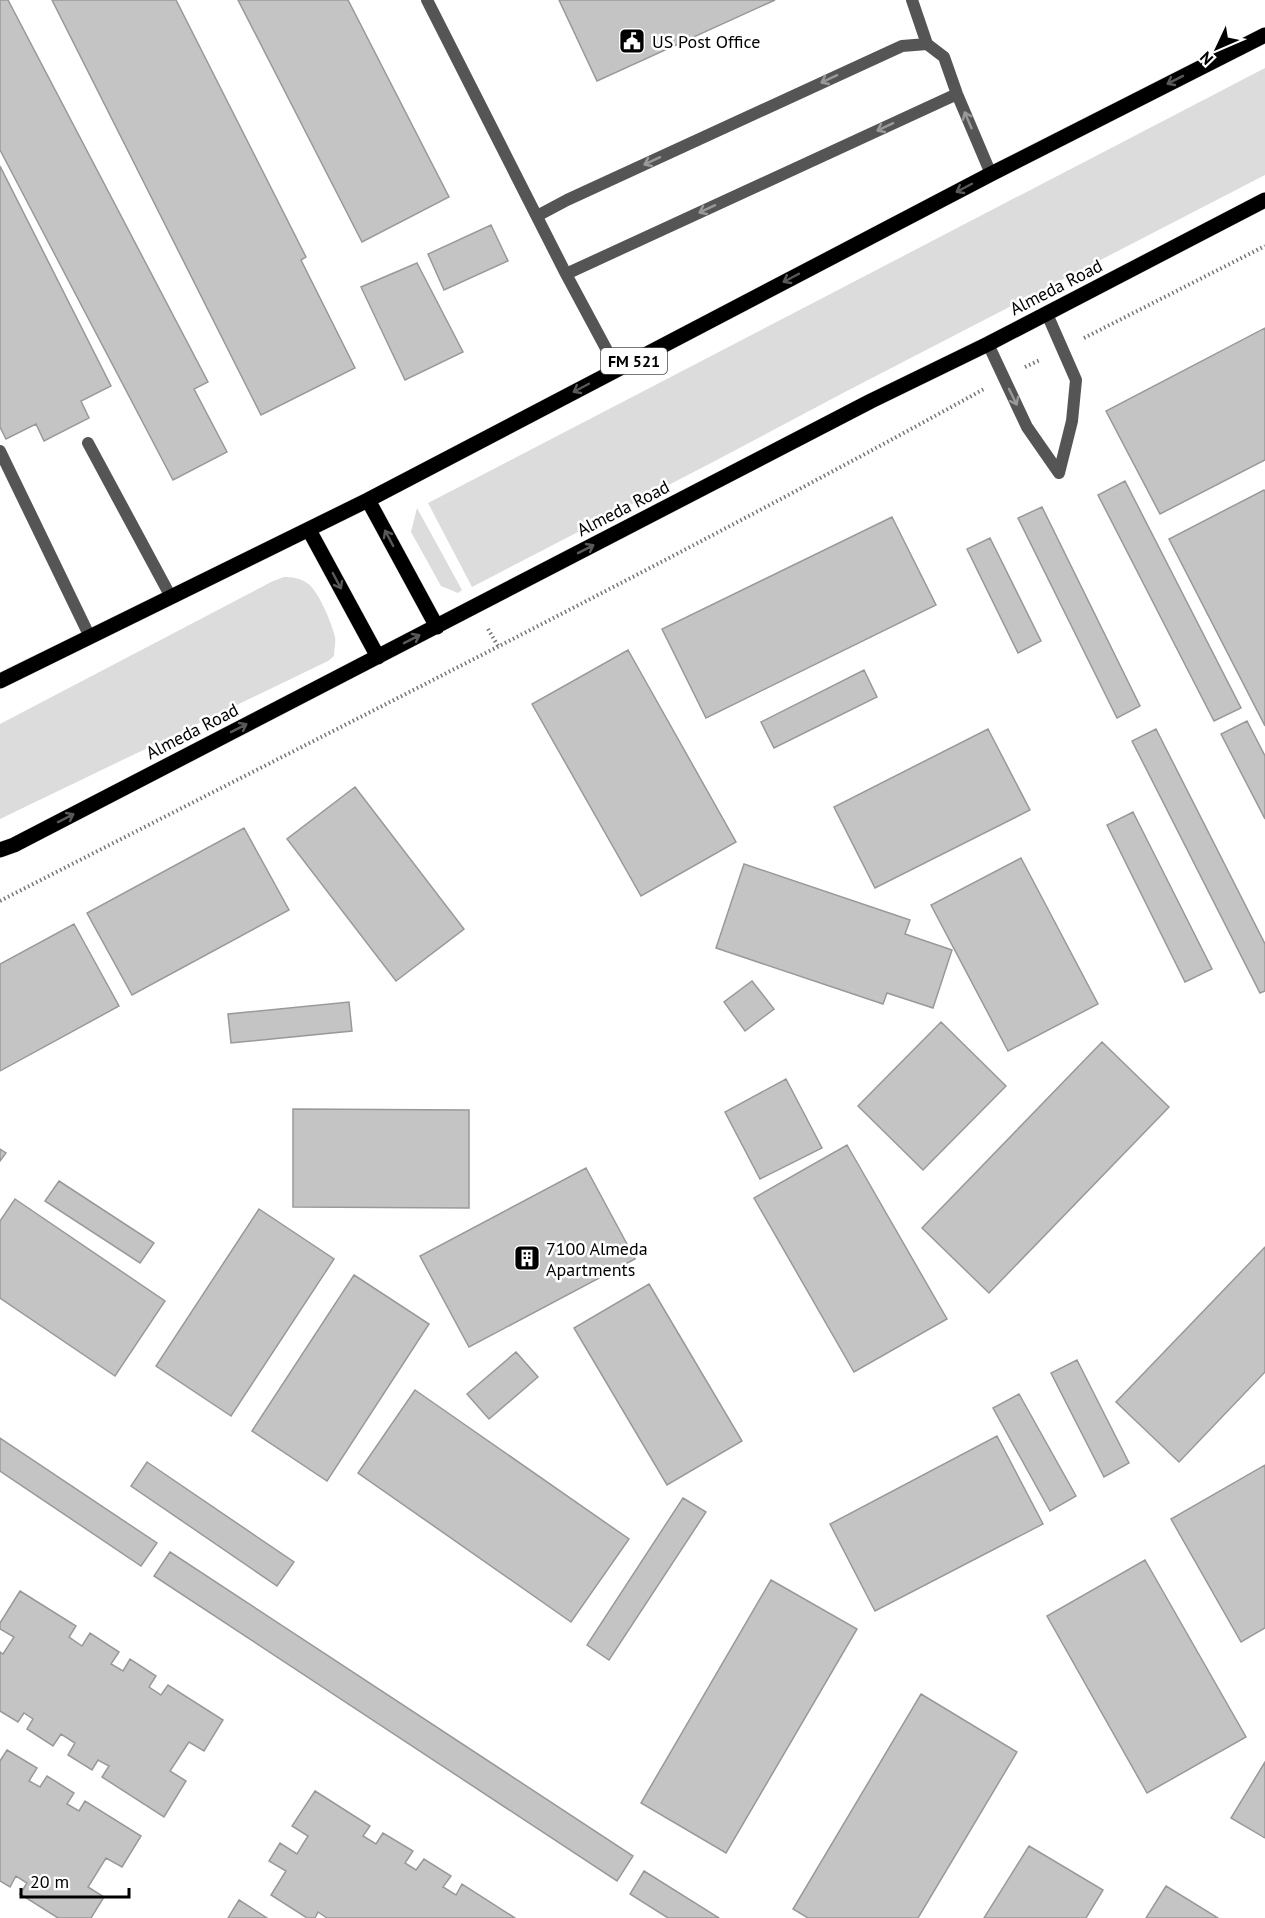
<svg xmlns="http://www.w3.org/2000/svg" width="1265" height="1918" viewBox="0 0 1265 1918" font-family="'PT Sans',sans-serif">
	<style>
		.green { fill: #dcdcdc }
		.building { fill: #c4c4c4; stroke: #999; stroke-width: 1.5 }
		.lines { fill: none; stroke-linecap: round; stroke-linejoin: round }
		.primary-casing { stroke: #dbdbdb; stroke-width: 16 }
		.path { stroke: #777; stroke-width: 4; stroke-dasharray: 1.5 3; stroke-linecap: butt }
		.service { stroke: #555; stroke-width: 12 }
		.primary { stroke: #000; stroke-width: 15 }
		.oneway { stroke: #999 }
		.oneway2 { stroke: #595959 }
		.labels { text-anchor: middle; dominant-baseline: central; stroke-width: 5; stroke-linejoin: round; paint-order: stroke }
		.shield { fill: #fff; stroke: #4c4c4c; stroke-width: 1.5 }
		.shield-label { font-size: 16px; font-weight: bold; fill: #000 }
		.poi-label { font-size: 18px; fill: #000; stroke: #fff; text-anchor: start }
		.street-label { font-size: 18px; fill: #000; stroke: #fff }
	</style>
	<rect width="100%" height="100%" fill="#fff"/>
	<path class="green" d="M1265,68V175L843,393L711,463L472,587L428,503Z
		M417,508L462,590L458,593L441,586L411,532Z
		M284,577C292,577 300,578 307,583C318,590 332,623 335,637C336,643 334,650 334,656L328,661L0,819V724L273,581Z"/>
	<path class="building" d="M0,0H8L208,382L194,389L227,452L173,480L0,150Z
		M52,0H176L306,257L301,260L355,368L261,415Z
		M238,0H348L449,197L362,242Z
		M559,0H775L597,81Z
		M0,166L111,386L81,401L89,418L44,441L36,424L6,439L0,427Z
		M491,225L508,261L444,290L428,254Z
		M417,263L463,352L405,380L361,287Z
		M1265,328V460L1160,514L1106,411Z
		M1125,481L1241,708L1214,721L1098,495Z
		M1264,490L1265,492V726L1169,539Z
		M1042,507L1140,706L1117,718L1018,518Z
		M892,517L936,605L706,718L662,629Z
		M990,538L1041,641L1018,653L967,549Z
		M628,650L736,842L641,896L532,704Z
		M864,670L877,697L774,748L761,722Z
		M1247,721L1265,756V819L1221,734Z
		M988,729L1030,810L875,888L834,807Z
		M1156,729L1265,944V991L1260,993L1132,741Z
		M355,787L464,929L396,981L287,839Z
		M1133,812L1212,969L1185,982L1107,825Z
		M244,828L289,910L132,995L87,913Z
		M1021,858L1098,1004L1008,1051L931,905Z
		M744,864L910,920L905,934L952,950L933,1008L887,993L883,1004L716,948Z
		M74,924L119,1006L0,1071V964Z
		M752,981L774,1009L745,1031L724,1002Z
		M349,1002L352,1031L231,1043L228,1014Z
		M941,1022L1006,1086L923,1170L858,1106Z
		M1102,1042L1169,1107L989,1293L922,1228Z
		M786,1079L822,1148L760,1179L725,1112Z
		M293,1109L469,1110V1208L293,1207Z
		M847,1145L947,1319L854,1372L754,1198Z
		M0,1149L6,1153L0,1161Z
		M586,1168L635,1259L469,1347L420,1256Z
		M59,1181L154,1243L140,1263L45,1201Z
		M15,1199L165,1301L115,1376L0,1298V1221Z
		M259,1209L334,1259L231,1416L156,1366Z
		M1265,1247V1372L1179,1462L1116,1402Z
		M354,1275L429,1324L327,1481L252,1431Z
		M649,1284L742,1441L667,1485L574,1328Z
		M516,1352L538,1377L489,1419L467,1394Z
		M1077,1360L1129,1463L1104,1477L1051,1373Z
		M415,1390L629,1539L571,1622L358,1473Z
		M1019,1394L1076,1496L1050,1511L993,1408Z
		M997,1436L1043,1524L875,1611L830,1524Z
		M0,1438L157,1543L141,1566L0,1471Z
		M147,1462L294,1562L277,1586L131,1486Z
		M1265,1465V1628L1241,1642L1171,1519Z
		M683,1498L706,1512L609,1660L587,1645Z
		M170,1552L633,1856L617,1881L154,1576Z
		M1145,1560L1246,1737L1147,1793L1047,1616Z
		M771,1580L857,1629L726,1853L641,1803Z
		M20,1591L76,1626L69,1637L82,1646L90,1633L119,1652L111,1664L123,1671L130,1659L156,1676L149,1687L161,1695L168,1685L223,1720L204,1751L189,1742L170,1771L186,1781L164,1817L102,1777L109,1766L98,1760L92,1770L68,1755L75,1743L61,1734L53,1746L27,1729L33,1719L24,1713L18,1722L0,1711V1652L3,1654L14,1637L0,1629V1623Z
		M921,1694L1017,1752L918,1918H808L793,1909Z
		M7,1750L37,1768L29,1781L40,1787L47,1776L74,1793L67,1804L79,1811L85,1801L141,1836L122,1867L106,1858L88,1887L104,1897L91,1918H58L20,1894L27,1883L16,1876L10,1887L0,1881V1761Z
		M1265,1762V1838L1231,1818Z
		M315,1791L370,1826L363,1836L376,1844L383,1833L413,1851L405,1863L416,1870L424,1859L451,1876L443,1887L456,1895L462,1884L515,1918H327L318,1912L315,1918H307L271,1895L286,1871L269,1861L280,1843L297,1854L308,1836L292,1826Z
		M1029,1846L1103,1890L1086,1918H984Z
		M644,1871L719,1918H668L630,1894Z
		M1166,1886L1218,1918H1146Z
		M239,1900L267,1918H228Z"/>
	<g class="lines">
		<defs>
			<path id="primary" d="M368,500L437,627
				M309,530L378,657
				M0,681L368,500L991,174L1265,35
				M0,850L14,845L871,401L988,344L1265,200"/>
		</defs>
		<use href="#primary" class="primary-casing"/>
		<path class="path" d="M1084,338L1265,246
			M1025,367L1040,360
			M488,629L498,646
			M0,901C329,732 660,568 984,389"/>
		<path class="service" d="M427,0L566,274L617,369
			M912,0L927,44
			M537,216L567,200L902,46L927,44L944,57L957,94L991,174
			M566,274L957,94
			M988,344L1027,427L1059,473L1072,421L1076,380L1047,314
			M88,443L171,597
			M0,451L90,637"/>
		<use href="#primary" class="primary"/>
	</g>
	<defs><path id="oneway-shaft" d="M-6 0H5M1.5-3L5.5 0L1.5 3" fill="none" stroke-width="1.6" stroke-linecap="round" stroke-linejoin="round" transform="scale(1.5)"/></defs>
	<g class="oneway">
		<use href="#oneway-shaft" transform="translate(829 79) rotate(155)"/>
		<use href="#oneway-shaft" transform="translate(968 120) rotate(-113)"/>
		<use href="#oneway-shaft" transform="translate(885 127) rotate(155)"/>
		<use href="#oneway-shaft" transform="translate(652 161) rotate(155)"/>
		<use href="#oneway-shaft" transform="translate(707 209) rotate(155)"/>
		<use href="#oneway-shaft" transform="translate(1013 397) rotate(64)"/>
	</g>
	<g class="oneway2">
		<use href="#oneway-shaft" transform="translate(1175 80) rotate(153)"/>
		<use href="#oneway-shaft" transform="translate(964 188) rotate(152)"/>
		<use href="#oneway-shaft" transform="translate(791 278) rotate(152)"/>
		<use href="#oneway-shaft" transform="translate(581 388) rotate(152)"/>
		<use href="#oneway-shaft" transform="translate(389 538) rotate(-118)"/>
		<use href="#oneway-shaft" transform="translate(586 549) rotate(-27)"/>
		<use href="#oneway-shaft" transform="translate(337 581) rotate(62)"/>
		<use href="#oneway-shaft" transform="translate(412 639) rotate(-27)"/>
		<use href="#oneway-shaft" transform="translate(239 728) rotate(-27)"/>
		<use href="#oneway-shaft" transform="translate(66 818) rotate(-27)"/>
	</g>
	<defs>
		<symbol id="civic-square" viewBox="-11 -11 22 22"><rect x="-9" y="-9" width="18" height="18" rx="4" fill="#000" stroke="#fff"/><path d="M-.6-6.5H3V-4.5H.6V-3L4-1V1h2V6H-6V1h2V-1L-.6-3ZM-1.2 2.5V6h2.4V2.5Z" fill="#fff"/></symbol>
		<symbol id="building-square" viewBox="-11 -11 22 22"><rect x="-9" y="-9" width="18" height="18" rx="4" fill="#000" stroke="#fff"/><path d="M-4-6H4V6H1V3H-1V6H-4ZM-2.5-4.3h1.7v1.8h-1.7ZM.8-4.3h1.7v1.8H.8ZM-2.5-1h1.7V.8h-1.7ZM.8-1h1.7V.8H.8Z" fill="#fff"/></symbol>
	</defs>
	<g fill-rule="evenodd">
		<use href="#civic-square" x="617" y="26" width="30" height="30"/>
		<use href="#building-square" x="512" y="1243" width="30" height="30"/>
	</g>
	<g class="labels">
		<rect class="shield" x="601" y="348" width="66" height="26" rx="4.5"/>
		<g class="shield-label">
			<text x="634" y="361">FM 521</text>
		</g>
		<g class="poi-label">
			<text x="652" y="41">US Post Office</text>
			<text x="546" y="1248">7100 Almeda<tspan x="546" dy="21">Apartments</tspan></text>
		</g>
		<g class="street-label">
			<text transform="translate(1056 287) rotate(-27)">Almeda Road</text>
			<text transform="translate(623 508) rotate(-27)">Almeda Road</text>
			<text transform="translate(192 731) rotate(-27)">Almeda Road</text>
		</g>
	</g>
	<g transform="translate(1217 48) rotate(226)" stroke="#ffffff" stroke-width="4.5" paint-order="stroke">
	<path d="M0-4.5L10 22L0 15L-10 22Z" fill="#000000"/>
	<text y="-9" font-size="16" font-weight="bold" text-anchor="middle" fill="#000000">N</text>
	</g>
	<path d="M21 1888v9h108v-9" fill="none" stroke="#000000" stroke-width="3"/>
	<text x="30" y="1888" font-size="18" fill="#000000" stroke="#ffffff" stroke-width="4.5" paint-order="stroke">20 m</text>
</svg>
